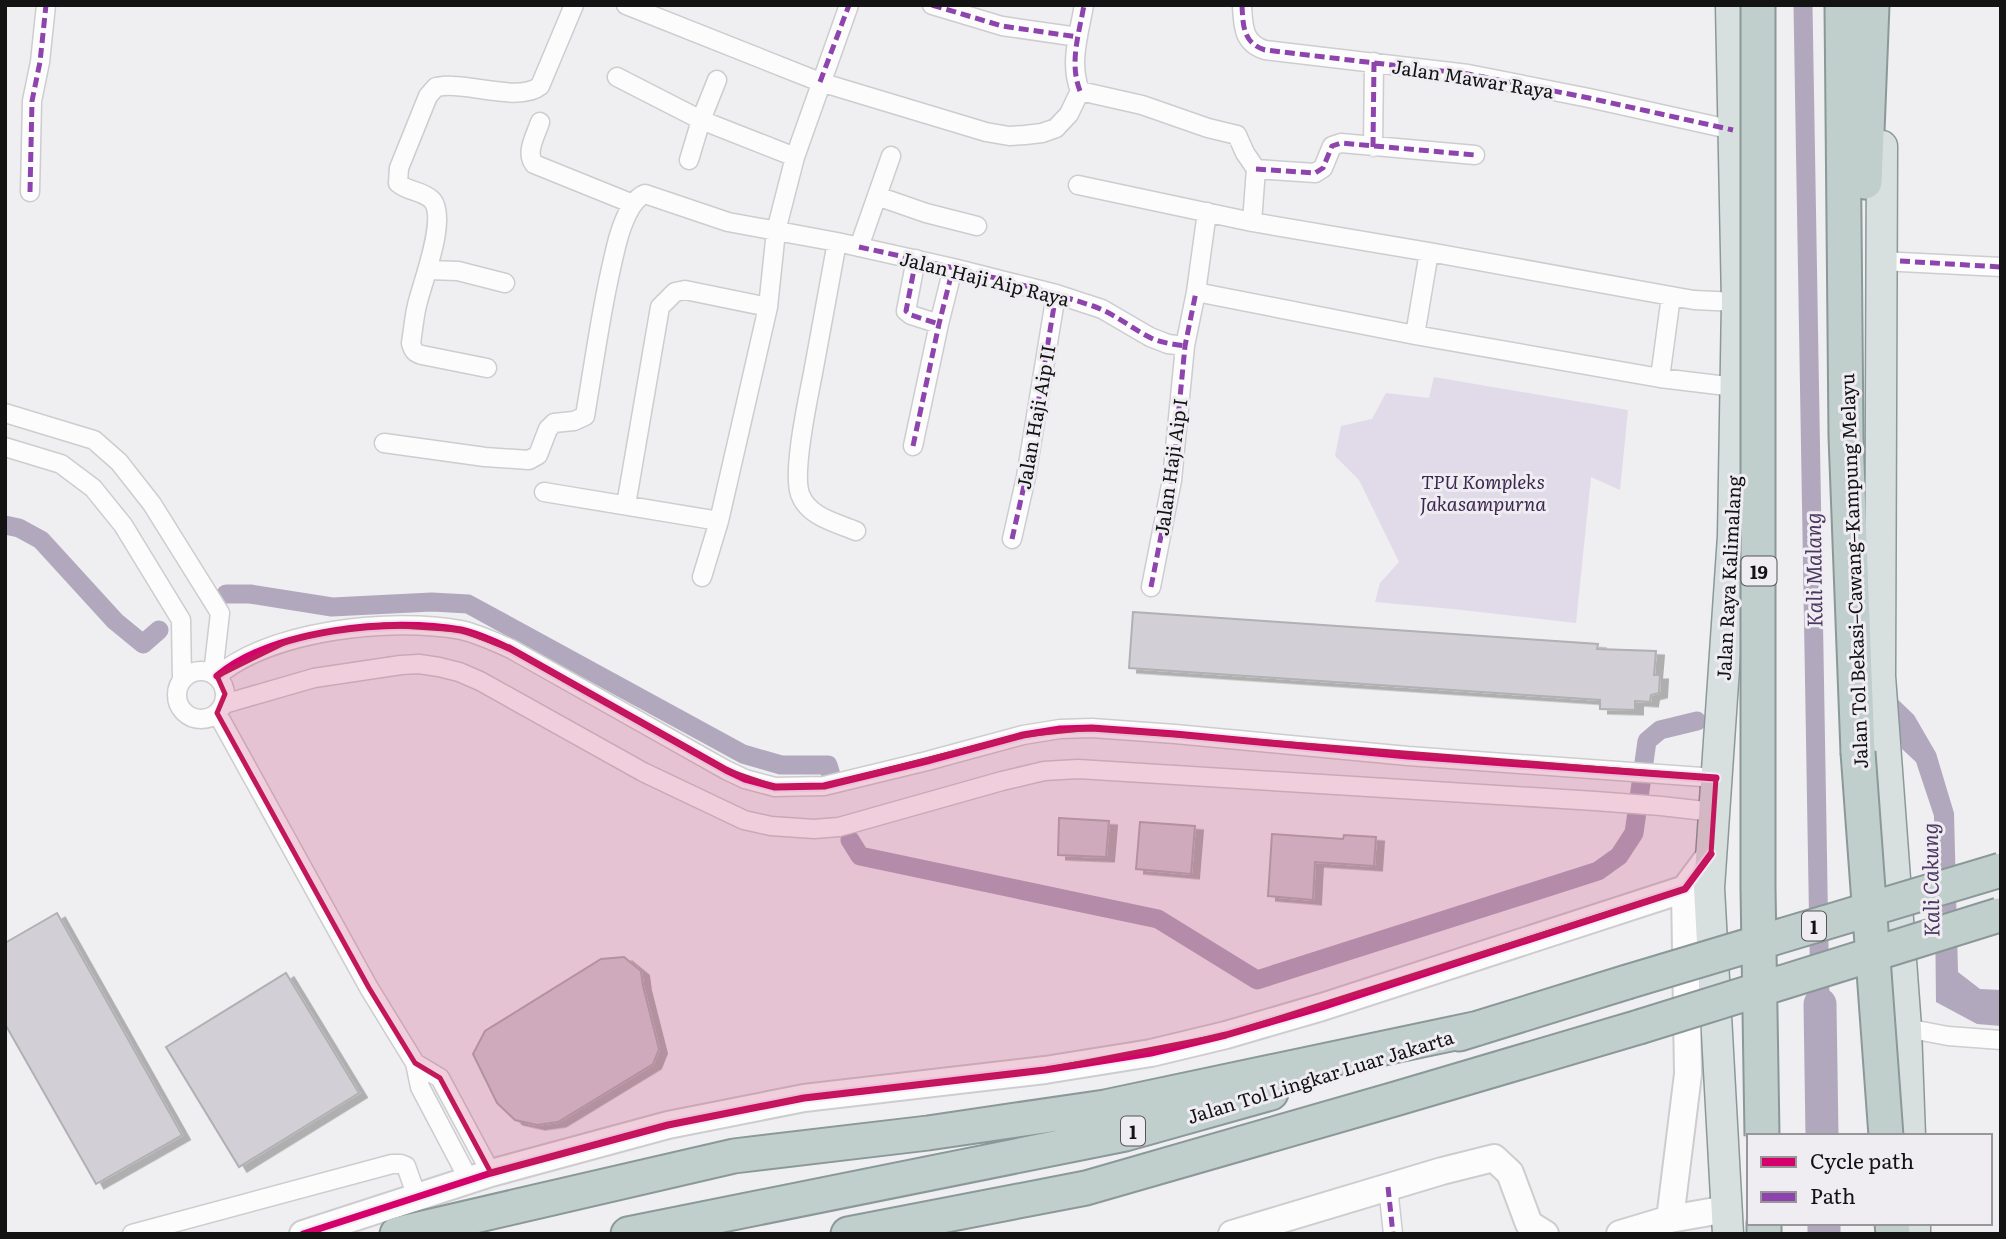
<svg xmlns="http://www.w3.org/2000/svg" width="2006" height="1239" viewBox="0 0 2006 1239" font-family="Literata,serif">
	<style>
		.green { fill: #e1dbe9 }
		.water { fill: #b2a8be }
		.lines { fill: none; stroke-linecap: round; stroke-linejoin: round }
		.canal { stroke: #b2a8be; stroke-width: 19 }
		.river { stroke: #b2a8be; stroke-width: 33 }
		.building { fill: #d2cfd6; stroke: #b1b0b2; stroke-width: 2; filter: url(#shadow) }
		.street-casing { stroke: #cdccce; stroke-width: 21 }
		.secondary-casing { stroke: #cdccce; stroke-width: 30 }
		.primary-casing { stroke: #8a9997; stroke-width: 33 }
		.highway-casing { stroke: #8a9997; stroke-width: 37 }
		.street { stroke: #fdfcfd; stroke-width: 18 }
		.secondary { stroke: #fdfcfd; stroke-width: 26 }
		.primary { stroke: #d8e0df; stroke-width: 30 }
		.highway { stroke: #c0cecc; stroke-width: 33 }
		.highway-bridge-casing { stroke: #8a9997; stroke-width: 37; stroke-linecap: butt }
		.highway-bridge { stroke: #c0cecc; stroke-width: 33 }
		.quiet { stroke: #8e44ad; stroke-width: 5; stroke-dasharray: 10 5; stroke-linecap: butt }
		.cycleway-casing { stroke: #efedf1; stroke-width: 11 }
		.cycleway { stroke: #d6006c; stroke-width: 7 }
		.marked { fill: #c2185b; fill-opacity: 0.2; stroke: #c2185b; stroke-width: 5; stroke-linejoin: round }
		.labels { text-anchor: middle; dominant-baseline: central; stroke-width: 6; stroke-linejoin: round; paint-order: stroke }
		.shield { fill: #efedf1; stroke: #555456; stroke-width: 2 }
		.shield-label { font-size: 18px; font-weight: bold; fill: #131314 }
		.street-label { font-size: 19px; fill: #131314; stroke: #efedf1 }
		.park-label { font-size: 19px; font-style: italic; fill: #3c2751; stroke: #efedf1 }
		.water-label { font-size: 21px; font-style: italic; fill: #4b3661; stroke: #efedf1 }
	</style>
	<defs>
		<filter id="shadow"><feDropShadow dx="8" dy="4.5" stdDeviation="0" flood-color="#0004"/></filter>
	</defs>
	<rect width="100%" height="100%" fill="#efeef0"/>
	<path class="green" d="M1434,377L1628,410L1620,490L1591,477L1576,623L1453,609L1375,602L1380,583L1399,562L1359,480L1335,456L1341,426L1372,419L1386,393L1429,398Z"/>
	<path class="water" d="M1894,696L1914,715L1936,753L1954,813L1958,972L1980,989L2001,990V1026L1977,1024L1936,1002L1934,816L1916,762L1902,749Z"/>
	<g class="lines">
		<path class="canal" d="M1803,5L1820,1004
			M5,525L19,528L41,540L115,621L143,644L159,630
			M226,594H250L332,607L432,602L468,604L743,754L781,765H828L831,775
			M850,840L860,856L1158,919L1257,980L1598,871L1619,856L1634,833L1647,741L1660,730L1697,721"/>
		<path class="river" d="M1820,1004L1822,1136
			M1824,1223V1234"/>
	</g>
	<path class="building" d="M1133,612L1598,644L1597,649L1656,651L1654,675H1660L1659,693L1651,695L1650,702L1635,701V710L1600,709V700L1129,668Z
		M1059,818L1109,821L1106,857L1058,855Z
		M1140,822L1195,826L1191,874L1136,869Z
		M1272,834L1343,839L1344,835L1376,837L1374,866L1315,862L1313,900L1268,896Z
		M57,913L182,1135L96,1184L5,1024V943Z
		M624,957L641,971L643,986L659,1049L653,1064L558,1122L537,1125L515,1120L497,1103L473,1054L485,1031L601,959Z
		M286,973L359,1093L239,1167L166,1047Z"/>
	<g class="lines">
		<defs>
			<path id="street" d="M626,5L820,82L986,132L1009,136L1025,135L1042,133L1056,128L1069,114L1080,91C1069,63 1079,34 1084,5
				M932,5L1002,26L1078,37
				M1242,5C1243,26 1243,43 1265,50L1468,74L1589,98L1733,130
				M617,77L701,120L795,157
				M1080,91L1142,105L1208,128L1237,135L1245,153L1256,169L1252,222
				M540,122C536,135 525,152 534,164L633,204
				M1373,147L1374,62
				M689,160L701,120L717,80
				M1256,169L1315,173L1323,168L1332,146L1341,143L1475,155
				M1078,185L1252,222L1429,252L1671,296L1694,300L1737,302
				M30,192L32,101L40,62L46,5
				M877,196L926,213L977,226
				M837,242C829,285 821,329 813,373C808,399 792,471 800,494C808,517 837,523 856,531
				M859,247L891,156
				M916,259L906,311L911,315L939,324
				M1880,261L2001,267
				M428,270L458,271L505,283
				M1196,292L1415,335L1660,378L1735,387
				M1415,335L1429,252
				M487,368L422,355C415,353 413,351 411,343C413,331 414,318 417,305C422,283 448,218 432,200C422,190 408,192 398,183L399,168L428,96L436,87C442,86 447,85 453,86C476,86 521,101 540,86L574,5
				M1660,378L1671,296
				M5,413L94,440L119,462L152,504L220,613L213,674
				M384,443L485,457L529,460L538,455L548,429L554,423L574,421L585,416C595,357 603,297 618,239C622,225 631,199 645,194L728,222L837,242L953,268L1056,294L1102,309L1150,337L1168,344L1185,346
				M913,446L939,324L953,268
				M5,447L61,464L93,488L123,525L181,620L182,679
				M544,492L719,521
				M626,505L660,307L675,292L685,290L768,307
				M1012,539L1026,477L1056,294
				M702,577L719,521L768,307L776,231L795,157L849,5
				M1151,587L1172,480L1185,346L1196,292L1207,212
				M177 695a24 24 0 1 1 48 0a24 24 0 1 1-48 0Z
				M217,676C272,630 391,617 461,630C479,634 495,642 511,649L726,770L745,779L775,787L824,786L927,761L1023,735L1060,729L1092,728L1175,734L1408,756L1716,778
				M224,704L314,678L401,665L419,664L439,667L459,672L480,681L643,772L744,820L771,826L814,829L839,827L1002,781L1044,771L1078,769L1595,801L1661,806L1714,812
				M217,713L369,988L415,1063L420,1087L469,1180
				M1906,1028L1948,1036L2001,1040
				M415,1063L440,1078L491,1173
				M1388,1187L1393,1234
				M132,1234L392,1164H401L406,1166L417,1197"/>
			<path id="secondary" d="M1670,1219L1688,1074L1685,889
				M303,1234L491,1173L668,1125L804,1098L1045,1070L1151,1053L1226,1035L1322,1007L1685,889L1711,854
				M1232,1234L1442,1171L1494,1158L1510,1173L1529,1224L1545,1234
				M1620,1234L1670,1219L1727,1209"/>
			<path id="primary" d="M1882,146L1880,676L1906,1028L1910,1136
				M1915,1223V1234
				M1728,1234L1709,888L1733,536L1737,302L1731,5"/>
			<path id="highway" d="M1842,5L1846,436L1858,752
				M1865,182L1872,5
				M1459,1034L1627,982
				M1764,1223V1234
				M1892,1223L1893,1234
				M397,1234L734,1156L928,1133L1105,1107L1479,1028
				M628,1234L1125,1134L1271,1093
				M848,1234L1086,1188L1395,1099L1639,1027"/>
		</defs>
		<use href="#street" class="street-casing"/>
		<use href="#secondary" class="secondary-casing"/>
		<use href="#primary" class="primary-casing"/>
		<use href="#highway" class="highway-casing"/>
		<use href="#street" class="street"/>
		<use href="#secondary" class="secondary"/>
		<use href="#primary" class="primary"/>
		<use href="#highway" class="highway"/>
		<defs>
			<path id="highway-bridge" d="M1758,5V888L1762,1136
				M1858,752L1886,1136
				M1627,982L2001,870
				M1639,1027L1999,915"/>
		</defs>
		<use href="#highway-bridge" class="highway-bridge-casing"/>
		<use href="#highway-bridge" class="highway-bridge"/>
		<path class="quiet" d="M932,5L1002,26L1078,37
			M1242,5C1243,26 1243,43 1265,50L1468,74L1589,98L1733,130
			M820,82L849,5
			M1080,91C1069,63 1079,34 1084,5
			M1373,147L1374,62
			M1256,169L1315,173L1323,168L1332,146L1341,143L1475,155
			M30,192L32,101L40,62L46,5
			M859,247C938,264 1017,281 1093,306C1113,313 1130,327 1149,337C1160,343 1173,344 1185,346
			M916,259L906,311L911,315L939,324
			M1900,261L2001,267
			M913,446L939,324L953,268
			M1012,539L1026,477L1056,294
			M1151,587L1172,480L1185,346L1196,292
			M1388,1187L1393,1234"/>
		<defs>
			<path id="cycleway" d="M217,676C272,630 391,617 461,630C479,634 495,642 511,649L726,770L745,779L775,787L824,786L927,761L1023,735L1060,729L1092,728L1175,734L1408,756L1716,778
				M303,1234L491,1173L668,1125L804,1098L1045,1070L1151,1053L1226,1035L1322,1007L1685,889L1711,854"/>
		</defs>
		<use href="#cycleway" class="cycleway-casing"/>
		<use href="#cycleway" class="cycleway"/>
	</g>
	<path class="marked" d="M385,625L461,630L511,649L726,770L775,787L824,786L1023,735L1092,728L1716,778L1711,854L1685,889L1226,1035L1045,1070L804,1098L668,1125L491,1173L440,1078L415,1063L369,988L217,713L225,694L217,676L290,640L332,631Z"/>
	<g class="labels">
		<g class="shield">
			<rect x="1741.5" y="556.5" width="35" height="29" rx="5"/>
			<rect x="1802" y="911.5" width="24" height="29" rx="5"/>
			<rect x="1121" y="1116.5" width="24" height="29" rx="5"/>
		</g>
		<g class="shield-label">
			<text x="1759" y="571">19</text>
			<text x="1814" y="926">1</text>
			<text x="1133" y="1131">1</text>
		</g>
		<g class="street-label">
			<text transform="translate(1473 78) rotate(9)">Jalan Mawar Raya</text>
			<text transform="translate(985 278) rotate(14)">Jalan Haji Aip Raya</text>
			<text transform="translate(1035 417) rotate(-80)">Jalan Haji Aip II</text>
			<text transform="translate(1170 467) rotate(-82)">Jalan Haji Aip I</text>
			<text transform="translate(1853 571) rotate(-92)">Jalan Tol Bekasi–Cawang–Kampung Melayu</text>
			<text transform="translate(1728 578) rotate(-87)">Jalan Raya Kalimalang</text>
			<text transform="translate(1320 1076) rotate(-17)">Jalan Tol Lingkar Luar Jakarta</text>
		</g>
		<g class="park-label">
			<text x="1483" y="481">TPU Kompleks<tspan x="1483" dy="22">Jakasampurna</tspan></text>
		</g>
		<g class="water-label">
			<text transform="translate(1812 570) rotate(-91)">Kali Malang</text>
			<text transform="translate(1929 880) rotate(-91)">Kali Cakung</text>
		</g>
	</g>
	<rect width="2006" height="1239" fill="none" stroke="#131314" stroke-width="14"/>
	<rect x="1747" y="1134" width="245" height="91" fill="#efedf1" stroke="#979699" stroke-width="2"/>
	<rect x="1761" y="1157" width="35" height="10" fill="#d6006c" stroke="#979699" stroke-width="2"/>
	<text x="1810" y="1169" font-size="21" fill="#131314">Cycle path</text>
	<rect x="1761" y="1192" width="35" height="10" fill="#8e44ad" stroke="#979699" stroke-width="2"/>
	<text x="1810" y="1204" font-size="21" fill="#131314">Path</text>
</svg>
